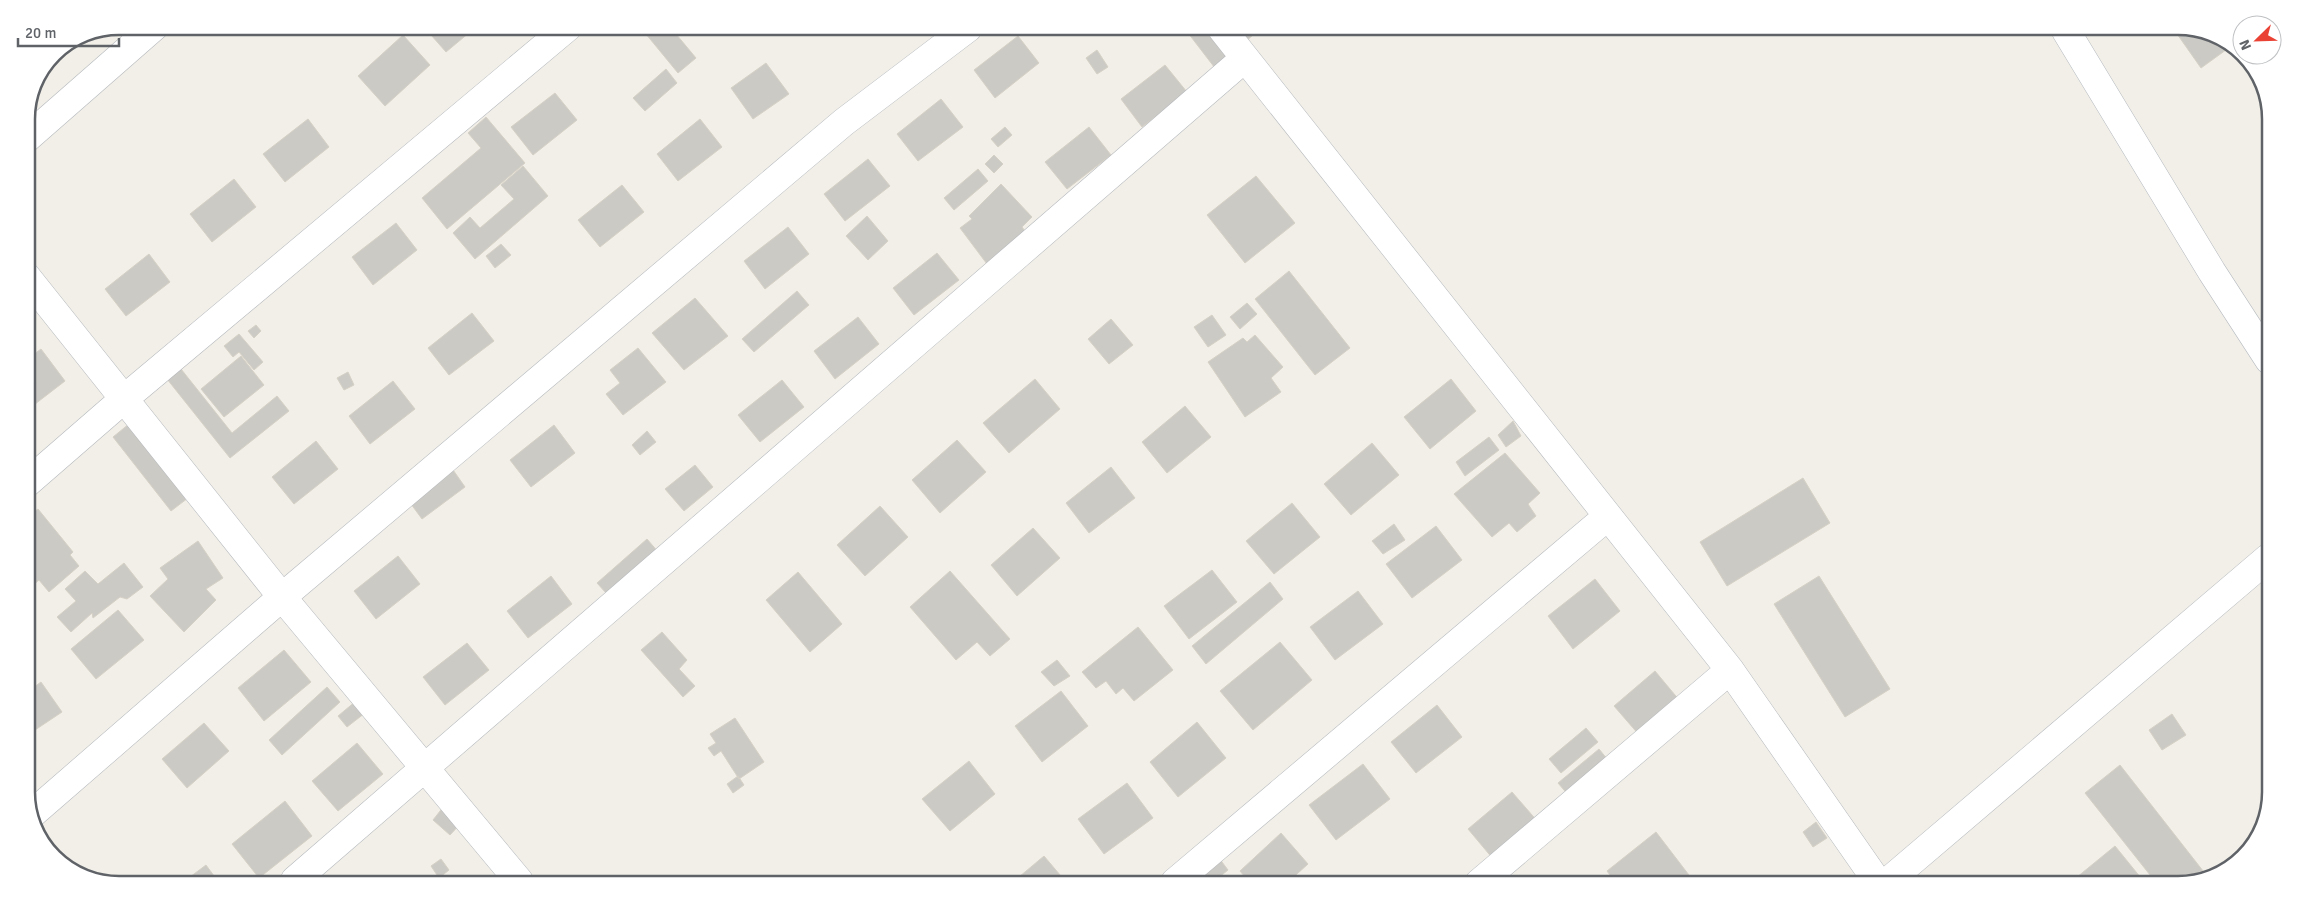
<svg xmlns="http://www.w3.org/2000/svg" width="2297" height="911" viewBox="0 0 2297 911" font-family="Signika,sans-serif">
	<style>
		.building { fill: #cccac5; stroke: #d6d1c6 }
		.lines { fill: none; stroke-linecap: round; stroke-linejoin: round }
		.street-casing { stroke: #b5b8bc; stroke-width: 29 }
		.secondary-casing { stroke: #b6babf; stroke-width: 29 }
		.street { stroke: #fff; stroke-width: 28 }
		.secondary { stroke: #fff; stroke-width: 28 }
		.rim { fill: none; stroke: #5f6368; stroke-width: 2.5 }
	</style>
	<rect width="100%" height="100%" fill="#f1efe8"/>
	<path class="building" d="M424,27H476L446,52Z
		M641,28H671L696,58L678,73Z
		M1185,29H1246L1252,36L1237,48L1218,72Z
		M2175,31H2208L2230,47L2201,68Z
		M403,35L430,65L385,106L358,76Z
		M1018,36L1039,63L995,98L974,70Z
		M1097,50L1108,67L1097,74L1086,58Z
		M766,63L789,94L753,119L731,88Z
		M1165,65L1187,92L1142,127L1121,99Z
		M666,69L677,83L645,111L633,98Z
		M555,93L577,120L533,155L511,127Z
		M941,99L963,127L918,161L897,134Z
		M486,117L525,163L447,229L422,198L481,148L468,133Z
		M308,119L329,147L285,182L263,154Z
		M700,119L722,147L678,181L657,154Z
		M1005,127L1012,135L998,147L991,139Z
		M1089,127L1111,155L1067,189L1045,162Z
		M994,155L1003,164L994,173L985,164Z
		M868,159L890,186L845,221L824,194Z
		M523,166L548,196L475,259L453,233L470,217L480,228L514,199L501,185Z
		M978,169L988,181L954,210L944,198Z
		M1256,176L1295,223L1245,263L1207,215Z
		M234,179L256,207L212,242L190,214Z
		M1001,184L1032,217L1022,227L1033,242L993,272L960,228L972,219L969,216Z
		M622,185L644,212L600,247L578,220Z
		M867,216L888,241L868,260L846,236Z
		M396,223L417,250L373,285L352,257Z
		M788,227L809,254L765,289L744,261Z
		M501,244L511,255L495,268L486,256Z
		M937,253L959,280L914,315L893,288Z
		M149,254L170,282L126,316L105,289Z
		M1289,271L1350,348L1315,375L1255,299Z
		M797,291L809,305L754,352L742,339Z
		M695,298L728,336L684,370L652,333Z
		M1247,303L1257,314L1240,329L1230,317Z
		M472,313L494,341L449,375L428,348Z
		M1212,315L1226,335L1208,347L1194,327Z
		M858,317L879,344L835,379L814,351Z
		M1111,319L1133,345L1109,364L1088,339Z
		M256,325L261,331L254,338L248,331Z
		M239,334L263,362L254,370L239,352L233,357L224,346Z
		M1255,335L1283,367L1271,378L1281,392L1245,417L1208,362L1243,338L1247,342Z
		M638,348L666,382L623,415L606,394L620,383L610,370Z
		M41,349L65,381L26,411V360Z
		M241,356L264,385L224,417L201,389Z
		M181,369L232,433L277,396L289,411L230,458L167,379Z
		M348,372L354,385L344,390L337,378Z
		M1035,379L1060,409L1009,453L983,423Z
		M1451,379L1476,411L1430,449L1404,417Z
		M782,380L804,407L760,442L738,415Z
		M393,381L415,409L370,444L349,416Z
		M1185,406L1211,437L1167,473L1142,442Z
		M1513,421L1521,436L1506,447L1498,435Z
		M129,424L188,498L171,511L113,437Z
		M554,425L575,453L531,487L510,460Z
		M647,431L656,442L640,455L632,445Z
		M1489,437L1499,450L1465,476L1456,462Z
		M957,440L986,472L940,513L912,480Z
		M316,441L338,469L294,504L272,477Z
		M1372,443L1399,475L1351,515L1324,484Z
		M1505,453L1540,493L1528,504L1536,516L1517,532L1509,523L1492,537L1454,494Z
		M695,465L713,487L684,511L665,489Z
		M451,467L465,487L422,519L408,500Z
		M1111,467L1135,498L1089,533L1066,503Z
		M1803,478L1830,523L1727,586L1700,542Z
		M1292,503L1320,537L1274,574L1246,541Z
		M880,506L908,537L865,576L837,545Z
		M38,509L73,552L70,555L79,566L49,592L39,580L26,591V518Z
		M1394,524L1405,540L1383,554L1372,541Z
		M1436,526L1462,560L1412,598L1386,564Z
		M1033,528L1060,558L1017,596L991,565Z
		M647,539L665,560L616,604L597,583Z
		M198,541L223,578L206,589L216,600L184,632L150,596L168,579L160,568Z
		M398,556L420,584L376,619L354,591Z
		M124,563L143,587L127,599L120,597L93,618L92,613L71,632L57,617L76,601L65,589L85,571L98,584Z
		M1212,570L1237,602L1189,639L1164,606Z
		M950,571L1010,639L990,656L977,642L956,660L910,607Z
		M798,572L842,624L810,652L766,600Z
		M551,576L572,604L528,638L507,611Z
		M1819,576L1890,689L1845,717L1774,604Z
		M1595,579L1620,611L1573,649L1548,616Z
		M1270,582L1283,599L1206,664L1192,646Z
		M1358,591L1383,624L1335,660L1310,627Z
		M118,610L144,640L96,679L71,649Z
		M1138,627L1173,670L1134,701L1123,688L1116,694L1106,681L1096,688L1082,672Z
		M662,632L687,660L679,669L695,686L683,697L641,650Z
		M1280,642L1312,680L1253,730L1220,691Z
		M467,643L489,670L445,705L423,677Z
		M284,650L311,682L264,721L238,688Z
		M1057,660L1070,676L1054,686L1041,672Z
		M1655,671L1680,701L1640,736L1614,706Z
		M41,682L62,712L26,736V693Z
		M327,687L340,702L282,755L269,740Z
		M1061,691L1088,726L1042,762L1015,726Z
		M356,701L365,713L347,727L338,716Z
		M1437,705L1462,737L1416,773L1391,742Z
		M2172,714L2186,735L2162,750L2149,730Z
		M735,718L764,762L739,779L721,751L714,756L708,748L716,743L710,734Z
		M1197,722L1226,758L1178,797L1150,762Z
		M204,723L229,751L187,788L162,759Z
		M1586,728L1598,742L1561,773L1549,759Z
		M357,743L383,774L338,811L312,781Z
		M1599,749L1622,777L1582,811L1558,783Z
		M969,761L995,794L950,831L922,799Z
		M1363,764L1390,799L1336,840L1309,805Z
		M2120,765L2207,876L2178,885H2158L2085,793Z
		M738,776L744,785L733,793L727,784Z
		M1127,783L1153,818L1104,854L1078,819Z
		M1512,792L1539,823L1494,860L1468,829Z
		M285,801L312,836L259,878L232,844Z
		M444,806L462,822L450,835L433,820Z
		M1816,822L1827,838L1813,847L1803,832Z
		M1656,832L1692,879L1685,884L1616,883L1607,871Z
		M1281,833L1308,864L1287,883H1250L1240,871Z
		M2115,846L2141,878L2133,885L2073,884L2071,882Z
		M1044,856L1066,882H1013Z
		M1219,858L1228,870L1213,882H1189Z
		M441,859L449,870L439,878L431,866Z
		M206,865L217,880H186Z"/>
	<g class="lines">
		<defs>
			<path id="street" d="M1222,29L1730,670L1879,884
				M26,139L155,26
				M26,276L282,597L519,881
				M26,484L125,398L568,27
				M32,814L282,597L844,122L968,28
				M295,880L1245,58
				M1175,882L1608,516
				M1479,883L1730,670
				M1885,884L2268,558"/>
			<path id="secondary" d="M2066,31L2212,272L2269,360"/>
		</defs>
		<use href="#street" class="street-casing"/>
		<use href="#secondary" class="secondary-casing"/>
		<use href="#street" class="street"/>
		<use href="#secondary" class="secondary"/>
	</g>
	<path d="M0 0H2297V911H0ZM119 35H2178A84 84 0 0 1 2262 119V792A84 84 0 0 1 2178 876H119A84 84 0 0 1 35 792V119A84 84 0 0 1 119 35Z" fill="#fff" fill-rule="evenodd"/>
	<path class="rim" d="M119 35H2178A84 84 0 0 1 2262 119V792A84 84 0 0 1 2178 876H119A84 84 0 0 1 35 792V119A84 84 0 0 1 119 35Z"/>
	<g transform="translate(2257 40) rotate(247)"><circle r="24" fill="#ffffff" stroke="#bfc1c3"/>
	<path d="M0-4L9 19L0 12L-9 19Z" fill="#ea4335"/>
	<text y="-8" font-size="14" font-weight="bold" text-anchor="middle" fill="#5f6368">N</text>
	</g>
	<path d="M18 38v8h101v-8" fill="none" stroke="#5f6368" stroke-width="2.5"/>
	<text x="25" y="38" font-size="15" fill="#5f6368" stroke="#ffffff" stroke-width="4" paint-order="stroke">20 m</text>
</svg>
